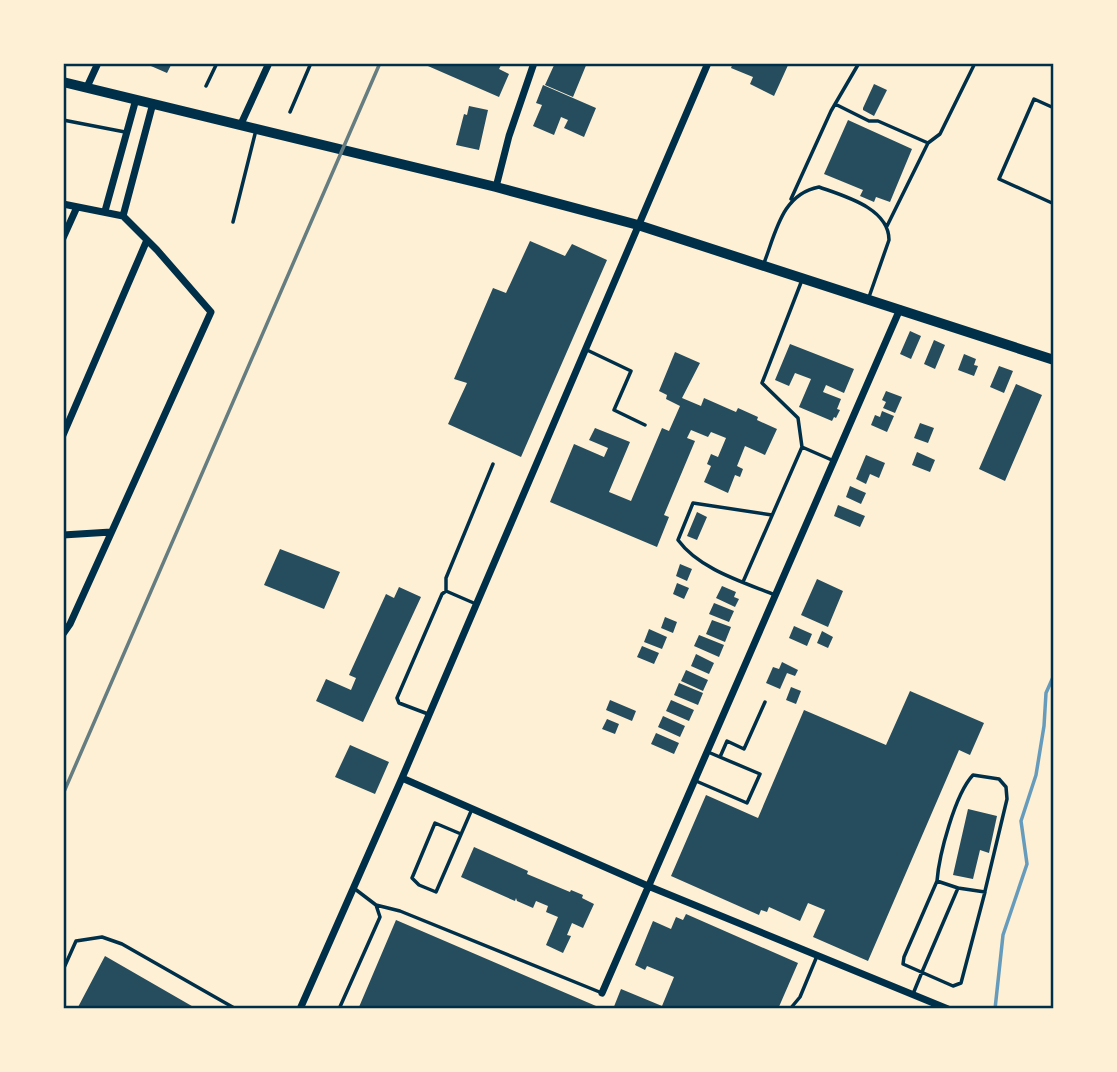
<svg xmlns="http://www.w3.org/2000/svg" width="1117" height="1072" viewBox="0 0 1117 1072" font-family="'DM Sans',sans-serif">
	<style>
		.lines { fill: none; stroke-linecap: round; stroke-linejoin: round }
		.stream { stroke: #669bbc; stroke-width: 3.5 }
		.building { fill: #264d5e }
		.service { stroke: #003049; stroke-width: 3.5 }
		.minor { stroke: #003049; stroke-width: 7 }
		.secondary { stroke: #003049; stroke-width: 10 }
		.rail { stroke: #657d81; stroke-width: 3.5 }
		.neatline { fill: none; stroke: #003049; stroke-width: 2.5 }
	</style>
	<rect width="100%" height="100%" fill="#fdf0d5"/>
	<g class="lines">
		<path class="stream" d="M995,1009L1003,935L1027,864L1021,821L1036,775L1044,726L1046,693L1054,675"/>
	</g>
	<path class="building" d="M144,63H172L167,73Z
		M421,63H502L499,69L509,74L499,97Z
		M555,63H587L573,97L545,85Z
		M733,63H789L774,96L750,84L753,77L731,68Z
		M874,84L887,90L874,116L863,110V108Z
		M543,85L596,108L584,137L564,128L568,120L561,117L554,135L533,126L542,105L536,103Z
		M469,106L488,110L479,150L456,145L464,114L467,115Z
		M848,120L912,149L890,202L876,197L874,202L860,196L863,190L824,174Z
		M530,241L565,256L572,244L607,260L521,457L448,424L467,383L454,379L493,288L506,293Z
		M910,331L921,336L911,359L900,354Z
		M934,340L945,345L935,369L924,364Z
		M790,344L854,369L844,393L826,385L823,392L841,399L837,409L840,410L836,418L834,417L832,421L799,407L811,379L795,373L789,386L775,380Z
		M675,352L700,363L682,398L701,406L704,398L736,412L738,408L758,417L757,420L777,429L765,455L745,446L737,466L743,469L740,477L735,475L728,493L704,482L711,466L707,464L711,454L718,457L726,438L711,432L708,437L691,430L687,438L695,441L664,515L669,517L657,547L550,502L574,444L604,457L608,448L589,440L595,428L630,442L609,492L631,501L662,428L669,431L680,406L666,399L667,395L659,391Z
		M964,354L976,359L974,365L978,366L974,376L958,370Z
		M999,366L1013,371L1004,393L990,387Z
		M1016,384L1042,395L1005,481L979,469Z
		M886,391L902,397L895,413L883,408L886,402L882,400Z
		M882,411L894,416L887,432L871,425L875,415L880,417Z
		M920,423L934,428L928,443L914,438Z
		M917,452L935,460L930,472L912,465Z
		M866,455L885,463L879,478L870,474L866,484L856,479Z
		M850,486L866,493L861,504L846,497Z
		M838,505L865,516L860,527L834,516Z
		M697,512L707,517L697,540L687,536Z
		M280,549L340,572L324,609L264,585Z
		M680,564L692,569L687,581L676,576Z
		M817,579L843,591L828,627L801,615Z
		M677,583L689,588L684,599L673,594Z
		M722,586L736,592L734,597L739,599L735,607L716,598Z
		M399,587L421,597L363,722L316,701L326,679L351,690L356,678L349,675L386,594L394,598Z
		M714,603L734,611L729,622L709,614Z
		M665,617L677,622L673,633L661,628Z
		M712,620L731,627L725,642L706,634Z
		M794,626L812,634L807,646L789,638Z
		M649,629L667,637L662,649L644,642Z
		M822,631L833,637L828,648L817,643Z
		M699,635L724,645L719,657L694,646Z
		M642,646L659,653L654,664L637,657Z
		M696,654L714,663L709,674L691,666Z
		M782,662L798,670L795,676L787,673L780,689L766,683L773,667L779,669Z
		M686,670L708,680L703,691L681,681Z
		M679,683L703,693L698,705L674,695Z
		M791,687L801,691L796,704L786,700Z
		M910,691L984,723L970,755L959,750L868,961L813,937L825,910L808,903L800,921L769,907L767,912L761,910L759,915L671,876L706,795L758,818L804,710L886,745Z
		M610,700L636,711L632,721L606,710Z
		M671,700L694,710L689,721L666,711Z
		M663,716L685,726L680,737L658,727Z
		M607,719L619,724L615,734L602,729Z
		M656,733L679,743L674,754L651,744Z
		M350,745L389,762L375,794L335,777Z
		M968,809L997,816L989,853L980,850L973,879L953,875Z
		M474,847L528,871L527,874L570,892L571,890L583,895L582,898L594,904L583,928L572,923L567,935L571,936L563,953L546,945L558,917L546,912L548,906L536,901L533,908L517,901L516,898L515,901L461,877Z
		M686,914L798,963L778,1009H613L621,989L662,1006L674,977L647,966L645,970L635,965L653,921L671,929L676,917L683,920Z
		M396,920L603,1009H363L359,1007Z
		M105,956L197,1009H77Z"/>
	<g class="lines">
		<path class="service" d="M206,86L217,63
			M835,104L869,121H878L928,143
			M1054,108L1034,99L999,179L1052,203L1054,202
			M290,112L311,63
			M63,120L125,132
			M791,199L831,111L859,63
			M233,222L256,130
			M887,226L928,143L940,134L975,63
			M764,263C776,232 782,194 819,187C844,196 889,208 889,240L869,297
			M587,350L631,371L614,410L645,425
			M802,447L834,461
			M772,515L693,503L678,540C699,569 743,582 775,595
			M743,582L802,447L798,418L762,383L802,280
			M446,591V578L493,464
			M428,714L399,703L397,698L442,594L446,591L476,604
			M720,757L727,741L744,749L765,702
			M696,781L747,803L760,774L708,752
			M461,834L435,823L412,878L419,885L436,892L472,809
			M937,881C939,855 955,794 973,775L999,779L1006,787L1007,799L985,891
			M376,905L400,911L602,993
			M63,970L76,941L102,937L122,944L236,1009
			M913,994L922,972L958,888L985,892L961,983L953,986L903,964L904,957L937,881L958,888
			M339,1009L380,917L376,905L355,889
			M790,1009L800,997L817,956"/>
		<path class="minor" d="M87,87L98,63
			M241,124L269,63
			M496,187L509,136L534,63
			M63,204L123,216L157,250L211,312L70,624L63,634
			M105,211L136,99
			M123,216L153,103
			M63,238L77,207
			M63,435L147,240
			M63,535L111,532
			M402,778L648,886L948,1009
			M602,993L900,309
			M300,1009L402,778L708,63"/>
		<path class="secondary" d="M63,82L496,187L638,225L1054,360"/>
		<path class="rail" d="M63,794L380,63"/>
	</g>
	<rect width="1117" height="1072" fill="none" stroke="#fdf0d5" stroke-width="130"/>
	<rect x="65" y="65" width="987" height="942" class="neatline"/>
</svg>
